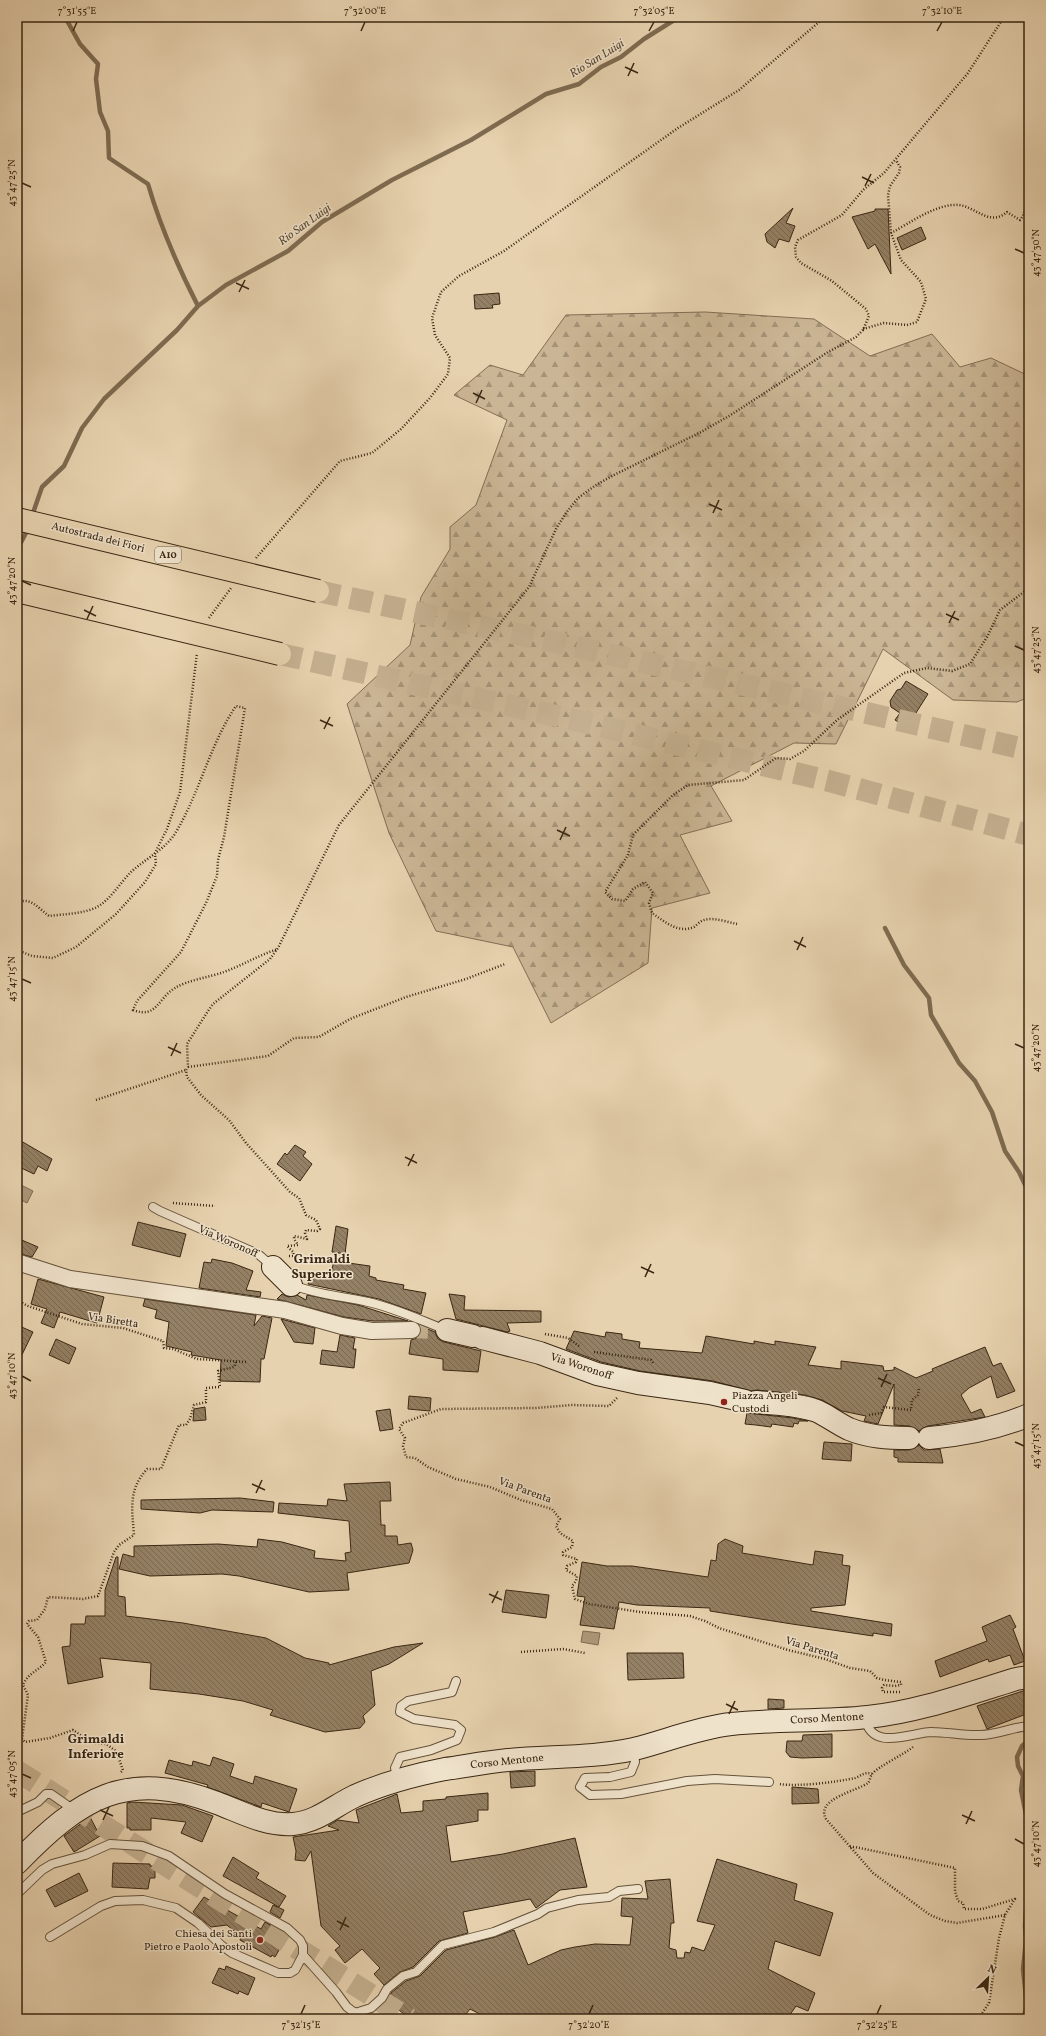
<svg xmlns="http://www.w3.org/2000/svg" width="1046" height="2036" viewBox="0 0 1046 2036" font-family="Vollkorn,serif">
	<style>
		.forest { fill: url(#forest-firs); stroke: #826e54 }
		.water { fill: #ac987a; stroke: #7e6b51 }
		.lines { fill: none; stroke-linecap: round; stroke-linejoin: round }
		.stream { stroke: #7e6b51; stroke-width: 4.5 }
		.building { fill: url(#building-back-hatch); stroke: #3a2713 }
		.street-tunnel { stroke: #c4b090; stroke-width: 16; stroke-dasharray: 16 8; stroke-linecap: butt }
		.primary-tunnel { stroke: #c4b090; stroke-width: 22; stroke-dasharray: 22 11; stroke-linecap: butt }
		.highway-tunnel { stroke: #c4b090; stroke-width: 22; stroke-dasharray: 22 11; stroke-linecap: butt }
		.lane-casing { stroke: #65523a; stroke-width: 10 }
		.street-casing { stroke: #65523a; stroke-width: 18 }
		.secondary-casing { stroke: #3a2713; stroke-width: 24 }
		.path { stroke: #3a2713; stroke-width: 2.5; stroke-dasharray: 1 2; stroke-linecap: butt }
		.lane { stroke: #efe2cb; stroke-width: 8 }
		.street { stroke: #efe2cb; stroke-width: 16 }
		.secondary { stroke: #efe2cb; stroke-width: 22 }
		.highway-bridge-casing { stroke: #3a2713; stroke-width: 24; stroke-linecap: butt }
		.highway-bridge { stroke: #e7d2af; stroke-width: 22 }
		.ticks { fill: none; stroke: #3a2713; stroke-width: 1.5 }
		.poi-dot { fill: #8f2418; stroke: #efe2cb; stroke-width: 1.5 }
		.labels { text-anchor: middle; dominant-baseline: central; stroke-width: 3; stroke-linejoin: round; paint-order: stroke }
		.shield { fill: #efe2cb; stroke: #705f4a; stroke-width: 1 }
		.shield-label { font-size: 10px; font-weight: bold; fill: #3a2713 }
		.street-label { font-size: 11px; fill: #3a2713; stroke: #efe2cb }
		.poi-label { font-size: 11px; fill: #3a2713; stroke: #efe2cb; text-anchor: start }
		.water-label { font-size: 12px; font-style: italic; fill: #5c4932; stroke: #efe2cb }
		.quarter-label { font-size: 13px; font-weight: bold; fill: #3a2713; stroke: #efe2cb }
		.neatline { fill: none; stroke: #3a2713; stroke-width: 1.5 }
		.ticks-label { font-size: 10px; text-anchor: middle; fill: #3a2713 }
	</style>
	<defs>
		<pattern id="forest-firs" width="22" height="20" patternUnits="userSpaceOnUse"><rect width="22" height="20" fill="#cab594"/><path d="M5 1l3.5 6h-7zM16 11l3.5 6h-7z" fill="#a59378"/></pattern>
		<pattern id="building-back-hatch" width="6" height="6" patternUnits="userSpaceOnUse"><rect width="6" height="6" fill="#948064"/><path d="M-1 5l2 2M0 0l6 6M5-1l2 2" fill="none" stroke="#7a6951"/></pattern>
	</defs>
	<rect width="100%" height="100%" fill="#e7d2af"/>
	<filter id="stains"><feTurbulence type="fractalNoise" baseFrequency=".005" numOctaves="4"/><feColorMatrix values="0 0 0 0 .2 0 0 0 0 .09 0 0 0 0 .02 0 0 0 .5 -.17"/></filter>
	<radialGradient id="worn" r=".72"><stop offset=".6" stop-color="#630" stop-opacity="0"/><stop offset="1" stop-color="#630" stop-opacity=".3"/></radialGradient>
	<path class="forest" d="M705,312L814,319L870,356L932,334L960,367L991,358L1029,376V697L1017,702L953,700L883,649L836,744L794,743L711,786L732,821L680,835L710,893L652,908L648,963L551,1023L513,947L436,931L389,833L347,704L410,645L421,597L450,549V527L476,505L507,420L454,395L490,365L523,375L566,315Z"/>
	<path class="water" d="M17,1183L33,1191L27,1203L17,1198Z
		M583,1631L600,1633L598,1645L581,1642Z"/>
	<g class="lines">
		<path class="stream" d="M65,17L80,44L98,64L96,79L100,112L108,131L109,158L148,184C161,229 177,265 198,306
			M33,513L42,487L64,466L82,428L104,399L177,330L198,306L226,285L288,251L322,222L392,180L471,140L546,94L579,84L601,67L621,57L644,39L679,17
			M17,550L27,531
			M885,928L904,965L929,998L931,1015L951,1049L959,1063L975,1081L992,1112L1005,1151L1019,1172L1029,1193
			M1029,1740L1022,1746L1017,1757L1018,1766L1023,1776L1021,1790L1029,1829
			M1023,2019L1027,2006L1023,1969L1026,1941L1025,1926L1029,1866"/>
	</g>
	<path class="building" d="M793,208L786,223L795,226L789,242L779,239L775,248L767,242L765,234Z
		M875,209H888L891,274L875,244L868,249L852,217L875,211Z
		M921,227L926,239L902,250L897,238Z
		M499,293L500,304L492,305L493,308L475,309L474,295Z
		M906,681L928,694L907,727L895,720L900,713L891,707L890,701L897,690L901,689Z
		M21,1141L52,1159L47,1171L38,1166L34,1174L17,1166V1150Z
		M295,1145L306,1152L303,1156L312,1164L300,1181L277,1164L285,1153L287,1155Z
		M138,1222L186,1234L180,1257L132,1245Z
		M336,1226L348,1229L345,1254L332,1252Z
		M17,1238L38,1247L32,1257L17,1253Z
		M212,1259L232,1263L253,1271L246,1290L261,1292L260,1297L199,1288L204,1262L211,1263Z
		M334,1261L370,1266L369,1276L376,1278V1280L404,1285L403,1289L426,1293L421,1314L379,1299L308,1284L310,1276L330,1277Z
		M38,1279L104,1297L97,1323L60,1312L54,1328L41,1323L47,1309L31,1304Z
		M282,1294L288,1297L297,1295L306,1300L307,1295L358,1305L408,1321H373L344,1317L277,1299Z
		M449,1294L465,1296L464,1310L541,1311V1322L507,1323L510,1331L507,1332L456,1319Z
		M145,1299L256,1315L254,1326L262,1316L272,1318L264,1359H261L260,1382L220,1381L221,1360L191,1355L192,1352L166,1346L169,1322L155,1318L157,1310L143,1306Z
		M281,1319L315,1328L313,1344L294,1342Z
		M17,1325L33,1332L17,1365Z
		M420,1326L435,1332L438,1339L444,1342L481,1351L478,1372L443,1370V1359L409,1354L411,1340L417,1338L420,1335Z
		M574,1331L605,1337L606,1332L622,1334V1339L640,1342L639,1348L702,1353L706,1336L754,1344V1341L775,1345V1341L816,1347L808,1365L841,1369V1361L883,1366L884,1371L894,1370V1367L916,1378L933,1371L932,1369L985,1347L993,1366L1001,1363L1015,1391L997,1398L991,1376L969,1388L961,1395L971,1413L981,1409L985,1417L928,1426L919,1431L909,1426L894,1425V1384L878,1424L873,1423L864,1421L866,1416L842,1411L822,1400L805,1395L757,1390L751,1391L713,1381L640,1371L601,1362L566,1349Z
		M340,1335L355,1338L353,1349H356L354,1368L320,1364L322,1350L337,1352Z
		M56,1339L76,1348L69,1364L49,1355Z
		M409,1396L431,1398L430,1411L408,1409Z
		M205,1407L206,1420L193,1421L194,1409Z
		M390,1409L393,1429L380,1431L376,1411Z
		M747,1413L793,1418L808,1421H799L798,1424L794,1423L793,1427L772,1424L771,1427L756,1425L745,1424Z
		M824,1442L852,1444L851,1461L822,1459Z
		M919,1445L924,1450L940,1449L943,1463L898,1462V1458L894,1457V1450H909Z
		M390,1482L391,1501H380L381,1525H385V1536H397L398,1545L411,1543L413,1550L409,1563L347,1573L349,1590L309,1592L239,1576L222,1574L150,1576L119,1569L123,1554L134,1557V1546L218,1544L257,1547L258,1539L282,1542L315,1551L314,1558L346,1561L345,1553L351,1552L349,1521L278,1513L279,1503L327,1506L328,1499L347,1501L344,1484Z
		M240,1498L274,1502L273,1512L212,1510L200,1513L141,1509V1500Z
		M725,1539L743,1546L742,1553L813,1565L815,1551L843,1555L842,1565L850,1566L845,1605L811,1608V1611L892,1624L891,1636L873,1633V1636L792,1624L710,1611V1608L637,1605L619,1602L614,1629L580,1625L585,1597L577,1596L582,1562L607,1566H632L708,1577L711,1560L716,1561L718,1544Z
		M116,1557H118V1596L125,1597L126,1616L183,1623L266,1638L305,1658L329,1663V1665L394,1647L423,1643L389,1664L371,1671L375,1705L363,1716L365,1722L360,1728L325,1732L270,1715L273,1710L243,1701L199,1694L150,1689L151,1663L100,1658L103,1677L68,1684L62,1647L70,1646L71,1624H85L86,1616H105V1590Z
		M506,1590L549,1595L546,1618L502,1612Z
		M1010,1615L1016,1627L1013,1629L1025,1661L1014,1665L1010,1655L989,1662L988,1659L940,1677L935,1661L987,1641L982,1627Z
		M627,1653H683L684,1678L628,1680Z
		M1026,1690H1029V1713L987,1729L977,1706Z
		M768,1699L784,1700V1708L768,1709Z
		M832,1734V1757L802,1758L790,1757L786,1752L787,1741H802L803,1735Z
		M213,1757L234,1764L230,1776L253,1784L255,1776L297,1789L289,1812L262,1803L261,1807L207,1787L208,1785L165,1773L169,1760L192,1766L193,1761L210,1766Z
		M535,1771V1786L511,1788L510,1772Z
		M792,1787L818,1789L819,1803L792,1804Z
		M488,1793V1810H478V1821L446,1826L451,1862L503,1854L575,1838L587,1887L560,1890L536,1908L530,1899L463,1912L468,1933L439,1941L413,1967L400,1972L384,1985L374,1974L380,1968L362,1949L345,1963L335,1950L340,1946L321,1926L311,1851L305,1861L295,1860L296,1851L293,1837L339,1830L328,1826L338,1820L359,1823L356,1810L397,1794L401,1813L423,1811V1801L446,1799V1797Z
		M132,1802L182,1805L213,1816L202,1842L181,1833L186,1822L151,1818V1830H130V1828H127V1803Z
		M90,1817L100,1836L74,1852L64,1836Z
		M233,1857L259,1873L256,1878L286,1896L279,1907L223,1876Z
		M717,1859L797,1884L794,1900L833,1913L820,1956L775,1941L768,1969L815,1993L808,2011L796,2006L787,2019H562L561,2016L542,2019H490L470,2009L462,2019H410L388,2001L391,1993L406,1981L420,1976L446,1950L495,1937L514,1930L528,1965L561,1950L575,1947L595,1944L630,1945L633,1917L621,1916L622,1898L648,1899L645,1881L670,1879L674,1923H671L669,1948L676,1950L677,1958H684L685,1952L690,1953L692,1947L704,1951L715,1925L697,1921Z
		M113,1863L150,1864V1866H155V1878H150L148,1889L112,1887Z
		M79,1873L88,1891L55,1907L46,1890Z
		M204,1897L261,1929L265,1922L274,1927L271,1934L280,1939L279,1942L283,1943L275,1957L272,1955L271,1957L240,1940L241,1937L227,1925L211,1927L193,1912Z
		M273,1905L284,1910L280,1918L270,1912Z
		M226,1966L255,1978L248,1995L239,1991L238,1994L212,1983L219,1968L225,1970Z"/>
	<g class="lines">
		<path class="street-tunnel" d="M412,1330L434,1331"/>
		<path class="primary-tunnel" d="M17,1771L409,2019"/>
		<path class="highway-tunnel" d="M318,591L582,648L1029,750
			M280,654L583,722L829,781L1029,835"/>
		<defs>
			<path id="lane" d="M153,1207L160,1211L258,1254L272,1266
				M293,1285C317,1295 343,1296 368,1302C395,1308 420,1320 446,1330
				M865,1718C872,1752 909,1733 931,1732C948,1732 964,1736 981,1735C997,1735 1013,1727 1029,1726
				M634,1750L635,1762L631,1772L610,1777L585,1778L580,1787L590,1795L621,1794L687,1781L715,1779L769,1782
				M397,1779L395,1768L400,1757L431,1750L457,1740L461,1730L455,1725L414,1719L400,1712L401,1706L408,1701L452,1692L456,1681
				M17,1812L38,1802L46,1794H51L74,1810
				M17,1894L42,1870L52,1864L85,1855L110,1844L142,1846L169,1856L225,1894L287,1928L300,1940L303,1946V1955L295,1970L290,1973H278L232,1953L221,1945L198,1923L176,1908L143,1900L115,1901L101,1906L50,1937
				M303,1955L336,1992L347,2007L355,2013L371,2008L382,1998L387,1989L403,1976L416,1972L443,1945L494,1932L538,1914L547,1908L578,1900L609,1897L619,1891L638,1889"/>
			<path id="street" d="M17,1262L70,1279L285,1310L342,1326L372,1331L412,1330"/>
			<path id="secondary" d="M273,1267L291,1285
				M447,1330L473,1336
				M482,1338L540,1353L597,1374L638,1383L710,1393L745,1401
				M756,1402C776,1404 798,1404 817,1411C828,1416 838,1424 849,1429C868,1437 888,1438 909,1438
				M929,1438C964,1435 996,1429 1029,1415
				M17,1863C80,1798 126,1768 217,1803C241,1812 266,1826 293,1824C317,1822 334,1806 355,1796C384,1783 414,1775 445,1769C466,1766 487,1762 508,1760C550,1756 593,1758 634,1749C666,1741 697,1728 731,1724C776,1719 822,1722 868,1717C918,1712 967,1694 1016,1679L1029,1677"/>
		</defs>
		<use href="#lane" class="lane-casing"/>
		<use href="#street" class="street-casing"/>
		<use href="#secondary" class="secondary-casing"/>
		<path class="path" d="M891,233C910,223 937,203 959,205C976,207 990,227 1007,212L1020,220L1023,216L1029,196
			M863,329L884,323L907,325L917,322L926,299L921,282L901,260L891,233L888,195L890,186L899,173L900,167L896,160
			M256,558L340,461L372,453L401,429L430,398L448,374L450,358L435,335L432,318L441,292L459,276L504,251L678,128L739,90L825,17
			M209,618L231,588
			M17,903C30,896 38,908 49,916C64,914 83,914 97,907C110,900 120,883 131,872C145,859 166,849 176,832C200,792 210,744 236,706L245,708L224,837L218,860L217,876L206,903L181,952L137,1001L133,1010C157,1019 158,998 175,988C188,980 210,977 224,972C243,965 259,955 278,949
			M737,924C727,922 714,917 704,920C700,921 697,925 694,927C678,934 664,921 652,913L649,903L653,893L645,882L633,889L625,901L612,899L605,892L628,855L633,835L673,795L688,785L744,780L776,758L790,759L804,751L837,720L904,673L927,668L952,671L970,664L987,637L1000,610L1029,588
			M17,950L32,956L53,958L76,947L116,914L145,882L156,864L155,853L167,829L180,792L197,653
			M188,1067L268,1056L294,1038L319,1037L350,1019L406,997L466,979L505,964
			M96,1100L186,1070
			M173,1203L215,1206
			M289,1256H293L294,1253L287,1246L298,1245L294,1239V1236L307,1239L305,1233L306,1230L317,1231L320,1229L316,1220L306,1215L299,1198L290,1192L246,1143L229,1120L201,1095L187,1077L186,1070L188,1067L187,1044L208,1011L213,1004L270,959L278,948L339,825L529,587L556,529L566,513L578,498L596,485L614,475L701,432L729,416L828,352L856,337L863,330L869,316L866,309L832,281L801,263L796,257L795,247L798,240L842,215L863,190L884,173L968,73L1004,17
			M17,1300L28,1306L82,1324L123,1328L163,1341L164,1348L173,1349L197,1359L248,1362
			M545,1334L568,1338L579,1346
			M594,1352L651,1360L653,1363
			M617,1398L609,1406L571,1405L535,1408L441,1409L403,1423L399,1429L405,1438L403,1446L406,1457L415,1458L428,1467L456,1479L490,1487L521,1500L552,1509L560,1519L556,1526L560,1533L573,1541L572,1547L563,1552V1555L577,1559L576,1562L567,1566L566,1570L577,1576L576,1581L572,1586L575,1599L589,1604L640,1612L690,1616L705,1621L719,1628L788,1650L825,1659L850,1668L870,1671L877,1678L884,1680L901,1682V1685L895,1686L884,1685L882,1688L883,1692H901
			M869,1415L881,1413L884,1407L911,1410L912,1400L918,1395L919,1388
			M521,1652L563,1649L585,1653
			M913,1747C903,1755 879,1766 872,1774C870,1777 870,1781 868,1783C857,1791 815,1799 826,1819L873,1873L930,1915L945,1921L957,1923L1005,1915
			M121,1772L123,1770L116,1751L106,1744L92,1743L73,1730L50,1738L25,1742L22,1739L28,1695L23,1685C27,1674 39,1670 46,1662L38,1637L27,1624L29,1621L37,1620L45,1609L48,1597L83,1599L98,1596L114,1552L119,1545L134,1535C132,1509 128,1490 147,1469H161L179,1425H186L190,1419L194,1405L206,1402V1388L220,1387L218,1371L234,1367L236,1362
			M780,1784C797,1787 837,1782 855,1778C861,1776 865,1771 872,1774
			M850,1847H855L955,1868V1891L958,1901L963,1903L964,1909H982L1015,1899L1005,1915L999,1938L989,2003L978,2019"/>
		<use href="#lane" class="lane"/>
		<use href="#street" class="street"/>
		<use href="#secondary" class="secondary"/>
		<defs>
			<path id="highway-bridge" d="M17,519L318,591
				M17,591L280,654"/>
		</defs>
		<use href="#highway-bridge" class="highway-bridge-casing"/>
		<use href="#highway-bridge" class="highway-bridge"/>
	</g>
	<path class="ticks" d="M73,31L77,22M361,31L365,22M649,31L654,22M937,31L942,22M625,67L638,73M628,76L634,63M862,177L874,183M22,183L31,187M865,186L871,174M1015,249L1024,253M236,283L249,289M239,292L245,280M473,393L485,399M476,403L482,390M709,504L722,510M713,513L719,500M22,581L31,585M84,610L96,616M946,614L959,620M87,619L93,606M949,623L955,611M1015,646L1024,650M320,720L333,726M324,729L330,717M557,830L570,836M560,840L566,827M794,941L806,947M797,950L803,937M22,979L31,983M1015,1044L1024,1048M168,1047L181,1053M171,1056L177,1043M405,1157L417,1163M408,1166L414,1154M641,1267L654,1273M645,1277L651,1264M22,1376L31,1381M878,1378L891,1384M881,1387L887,1374M1015,1442L1024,1446M252,1484L265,1490M256,1493L262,1480M489,1594L502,1600M492,1603L498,1591M726,1704L738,1710M729,1714L735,1701M22,1774L31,1778M100,1810L113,1816M962,1815L975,1821M103,1820L109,1807M966,1824L972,1811M1015,1839L1024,1844M337,1921L349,1927M340,1930L346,1917M301,2014L305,2005M589,2014L593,2005M877,2014L881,2005"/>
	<g class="poi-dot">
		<circle cx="724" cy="1402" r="4"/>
		<circle cx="260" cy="1940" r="4"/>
	</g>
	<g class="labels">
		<rect class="shield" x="155" y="547" width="26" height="16" rx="3"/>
		<g class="shield-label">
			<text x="168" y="555">A10</text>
		</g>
		<g class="street-label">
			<text transform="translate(98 538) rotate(14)">Autostrada dei Fiori</text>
			<text transform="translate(228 1242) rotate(24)">Via Woronoff</text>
			<text transform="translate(113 1321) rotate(9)">Via Biretta</text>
			<text transform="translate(581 1367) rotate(18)">Via Woronoff</text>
			<text transform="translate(525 1491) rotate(20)">Via Parenta</text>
			<text transform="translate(812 1649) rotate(17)">Via Parenta</text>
			<text transform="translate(827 1719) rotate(-3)">Corso Mentone</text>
			<text transform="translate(507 1762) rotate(-6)">Corso Mentone</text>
		</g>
		<g class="poi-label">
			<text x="732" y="1396">Piazza Angeli<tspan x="732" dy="13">Custodi</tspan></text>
			<text x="252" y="1934" text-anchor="end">Chiesa dei Santi<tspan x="252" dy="13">Pietro e Paolo Apostoli</tspan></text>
		</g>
		<g class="water-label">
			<text transform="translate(597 59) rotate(-32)">Rio San Luigi</text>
			<text transform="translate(305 225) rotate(-36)">Rio San Luigi</text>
		</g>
		<g class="quarter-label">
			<text x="322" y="1260">Grimaldi<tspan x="322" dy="15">Superiore</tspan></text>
			<text x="96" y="1740">Grimaldi<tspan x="96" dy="15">Inferiore</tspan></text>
		</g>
	</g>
	<rect width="1046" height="2036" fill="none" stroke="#e7d2af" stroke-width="44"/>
	<g transform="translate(988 1978) rotate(25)" stroke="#efe2cb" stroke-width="3" paint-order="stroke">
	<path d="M0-3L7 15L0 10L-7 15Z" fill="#3a2713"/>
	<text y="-6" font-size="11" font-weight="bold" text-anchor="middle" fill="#3a2713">N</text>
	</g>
	<rect x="22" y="22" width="1002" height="1992" class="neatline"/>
	<g class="ticks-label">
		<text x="77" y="14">7°31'55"E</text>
		<text x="365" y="14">7°32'00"E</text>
		<text x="654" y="14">7°32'05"E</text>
		<text x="942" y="14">7°32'10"E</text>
		<text transform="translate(11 183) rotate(-90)" y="4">43°47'25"N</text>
		<text transform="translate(1035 253) rotate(-90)" y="4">43°47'30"N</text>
		<text transform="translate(11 581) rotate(-90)" y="4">43°47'20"N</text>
		<text transform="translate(1035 650) rotate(-90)" y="4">43°47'25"N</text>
		<text transform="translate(11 979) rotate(-90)" y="4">43°47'15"N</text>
		<text transform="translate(1035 1048) rotate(-90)" y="4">43°47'20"N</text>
		<text transform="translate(11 1376) rotate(-90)" y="4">43°47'10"N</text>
		<text transform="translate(1035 1446) rotate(-90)" y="4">43°47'15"N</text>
		<text transform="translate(11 1774) rotate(-90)" y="4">43°47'05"N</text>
		<text transform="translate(1035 1844) rotate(-90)" y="4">43°47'10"N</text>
		<text x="301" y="2028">7°32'15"E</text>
		<text x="589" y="2028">7°32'20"E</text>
		<text x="877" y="2028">7°32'25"E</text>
	</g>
	<rect width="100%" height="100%" filter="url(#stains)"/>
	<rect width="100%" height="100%" fill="url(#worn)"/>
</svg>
